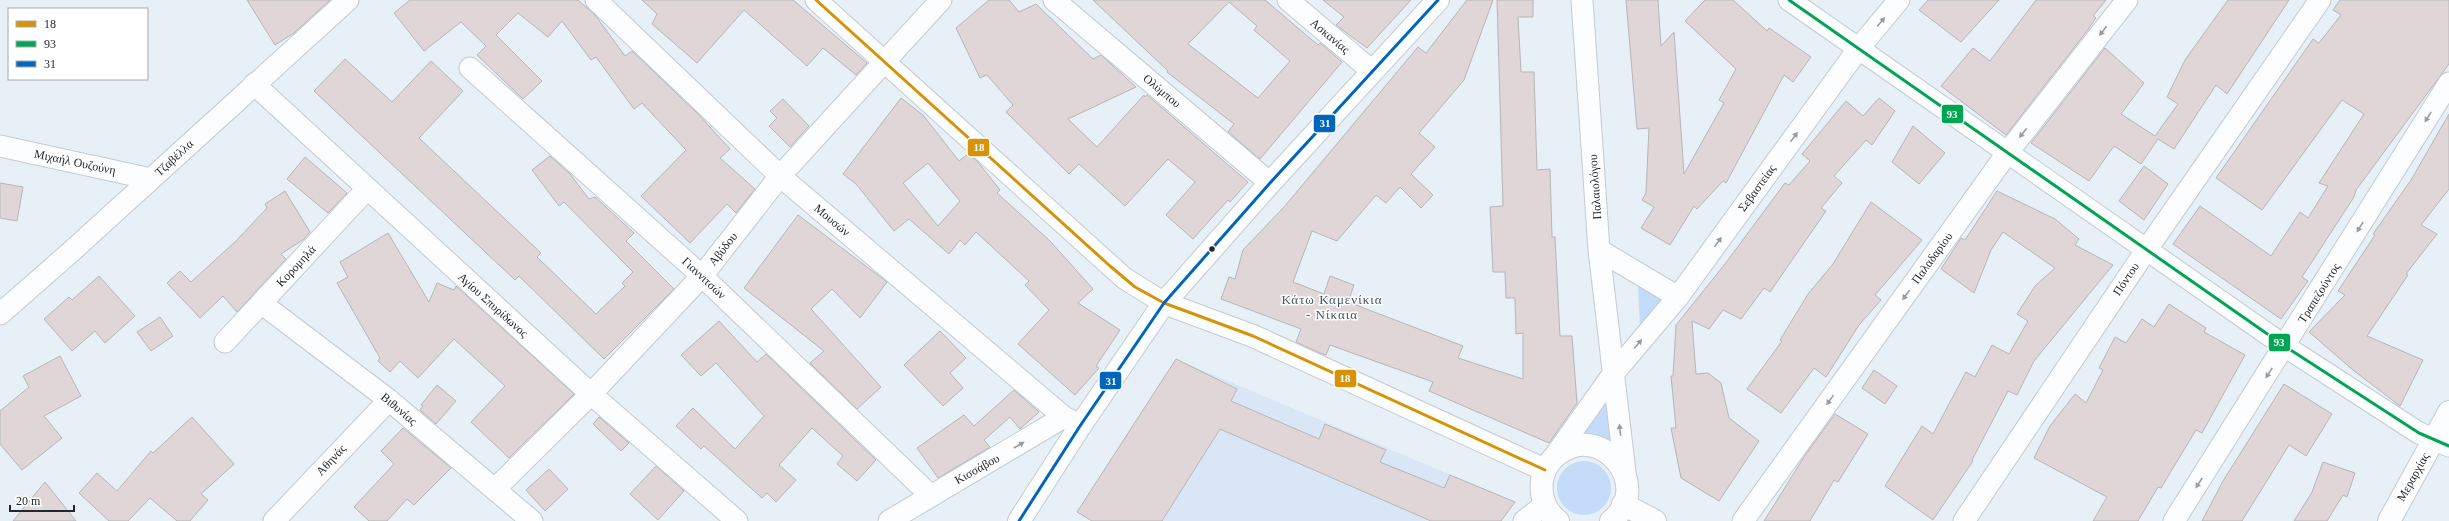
<svg xmlns="http://www.w3.org/2000/svg" width="2449" height="521" viewBox="0 0 2449 521" font-family="'Times New Roman',serif">
	<style>
		.built { fill: #d8e6f5 }
		.green { fill: #c4dcf9 }
		.building { fill: #e0d6d8; stroke: #b6b5b7; fill-rule: evenodd }
		.lines { fill: none; stroke-linecap: round; stroke-linejoin: round }
		.street-casing { stroke: #c4cbd2; stroke-width: 23 }
		.secondary-casing { stroke: #c4cbd2; stroke-width: 24 }
		.street { stroke: #fbfdfe; stroke-width: 21 }
		.secondary { stroke: #fbfdfe; stroke-width: 22 }
		.bus-1-casing { stroke: #fff; stroke-width: 6 }
		.bus-2-casing { stroke: #fff; stroke-width: 6 }
		.bus-3-casing { stroke: #fff; stroke-width: 6 }
		.bus-1 { stroke: #d79307; stroke-width: 3 }
		.bus-2 { stroke: #00a651; stroke-width: 3 }
		.bus-3 { stroke: #0065bd; stroke-width: 3 }
		.oneway { fill: #999da1 }
		.bus-dot { fill: #21272f; stroke: #fff; stroke-width: 1.5 }
		.labels { text-anchor: middle; dominant-baseline: central; stroke-width: 3; stroke-linejoin: round; paint-order: stroke }
		.street-label { font-size: 12px; fill: #21272f; stroke: #fff }
		.neighbourhood-label { font-size: 13px; letter-spacing: 1px; fill: #465465; stroke: #fff }
		.line-badge { stroke: #fff; stroke-width: 1.5 }
		.badge-label { font-size: 11px; text-anchor: middle; font-weight: bold; fill: #fff }
	</style>
	<rect width="100%" height="100%" fill="#e7eff7"/>
	<path class="built" d="M1176,359L1515,502L1501,521H1092L1077,512Z"/>
	<path class="green" d="M1638,285L1665,299L1640,328Z
		M1607,401L1611,441L1582,434Z
		M1557 488a27 27 0 1 1 54 0a27 27 0 1 1-54 0Z"/>
	<path class="building" d="M247,0H330L294,33L275,45Z
		M410,0H578L595,15L625,56L632,51L698,114L730,149L720,158L755,189L736,213L727,204L690,243L641,196L686,150L642,103L634,109L596,57L591,60L562,21L548,37L518,13L496,35L542,81L523,99L477,55L486,46L461,22L424,51L394,13Z
		M642,0H793L867,63L856,75L823,48L807,66L744,10L697,63L652,24L657,14Z
		M989,0H1009L1019,12L1036,4L1093,59L1101,55L1136,87L1068,119L1097,147L1144,95L1145,97L1147,95L1248,182L1230,202L1228,200L1193,239L1166,215L1195,182L1168,159L1125,206L1079,164L1069,174L1006,112L1013,105L987,75L980,78L956,28Z
		M1093,0H1265L1318,45L1320,43L1342,62L1260,159L1228,132L1234,124L1167,72L1168,71ZM1229,2L1257,26L1254,30L1290,61L1258,98L1188,44Z
		M1323,0H1411L1367,48L1336,25L1344,17Z
		M1467,0H1493L1464,80L1419,133L1435,147L1411,174L1433,195L1421,208L1400,187L1386,203L1376,195L1337,241L1312,231L1293,282L1324,294L1330,276L1354,285L1348,302L1463,346L1458,358L1523,379V333L1516,334L1515,298H1506L1505,272H1493L1490,207L1503,206L1497,0H1533V17H1518L1521,72H1534L1537,170L1550,169L1552,237H1555L1560,336H1572L1577,403L1549,443L1429,391L1433,382L1330,345L1326,355L1320,353L1296,342L1301,329L1221,299L1229,277L1235,279L1243,250L1284,207L1418,47L1426,53Z
		M1626,0H1658L1661,46L1674,32L1684,174L1724,103L1719,100L1736,69L1685,21L1705,0H1733L1767,31L1769,28L1811,57L1793,82L1784,75L1726,183L1723,181L1697,209L1694,206L1670,245L1641,228L1654,207L1642,200L1646,193L1649,128L1637,129Z
		M1928,0H1999L1961,42L1919,10Z
		M2036,0H2106L2093,16L2096,18L2087,31L2006,135L1941,86L1973,48L1990,61Z
		M2228,0H2289L2227,94L2216,85L2174,149L2158,139L2141,164L2114,146L2089,181L2031,143L2105,48L2144,83L2121,114L2155,136L2178,104L2167,97L2185,60Z
		M2340,0H2449V64L2356,190L2354,197L2302,277L2308,281L2281,319L2173,244L2200,206L2271,256L2300,212L2308,218L2328,186L2319,183L2364,114L2342,100L2262,210L2216,178L2313,39L2319,43L2341,15L2333,10Z
		M345,59L392,102L431,61L463,91L419,138L541,253L537,257L596,314L625,286L622,283L633,272L564,202L559,206L532,170L550,156L570,174L589,199L595,197L634,233L626,241L674,289L604,359L519,276L515,280L314,91Z
		M901,98L923,115L959,161L968,154L977,161L1000,190L997,193L1050,241L1093,289L1078,303L1120,330L1096,366L1099,368L1075,395L1018,344L1049,310L1025,285L1029,281L976,232L965,245L960,240L949,254L909,219L894,231L856,184L843,174ZM928,163L960,201L938,226L903,183Z
		M1879,98L1895,111L1872,145L1866,140L1834,176L1842,183L1821,208L1826,211L1770,292L1764,288L1741,319L1723,310L1709,329L1692,321L1696,374L1708,373L1721,383L1729,418L1759,441L1719,501L1681,478L1671,428H1676L1671,376H1673L1676,325L1725,264L1785,183L1789,185L1810,161L1802,154L1846,101L1863,116Z
		M783,99L809,126L790,147L769,126L777,118L770,111Z
		M2449,114V189L2421,225L2437,234L2406,274L2408,275L2367,336L2423,360L2400,406L2353,370L2309,332L2345,295L2338,291L2375,235L2373,234L2411,180Z
		M1913,126L1945,153L1919,184L1892,162Z
		M305,157L347,193L328,213L287,179Z
		M2144,166L2168,184L2144,220L2119,201Z
		M0,183L23,187L17,221L0,218Z
		M285,191L310,232L304,239L281,254L286,259L237,312L223,296L200,318L167,283L180,271L191,282L236,241L267,208L265,204Z
		M1997,191L2055,219L2079,239L2075,245L2113,265L2034,361L2017,395L2008,391L1972,460L1973,461L1933,520L1885,486L1922,426L1933,434L1966,372L1975,377L1992,345L2009,354L2028,321L2017,314L2035,286L2055,268L2003,232L1991,250L1974,293L1941,269L1961,238L1965,240Z
		M1871,202L1922,240L1875,295L1881,300L1859,325L1826,377L1814,368L1781,413L1747,389L1782,341L1780,340L1808,294L1833,264Z
		M798,215L887,282L860,318L832,289L811,309L881,387L857,409L810,363L824,351L744,288Z
		M388,233L429,302L437,283L454,290L456,286L574,394L509,458L471,422L505,386L454,339L418,378L400,361L390,372L378,361L380,358L337,283L348,277L340,262Z
		M99,276L135,316L105,343L95,331L72,351L44,319L69,297L72,300Z
		M2169,304L2206,328L2204,332L2245,355L2202,433L2196,430L2161,488L2158,487L2138,521H2093L2107,497L2034,458L2050,426L2075,394L2086,403L2103,370L2099,368L2115,337L2126,343L2142,319L2154,327Z
		M160,317L173,336L151,351L137,332Z
		M719,321L757,362L766,354L876,460L857,481L837,464L843,456L812,428L779,465L796,480L776,502L767,493L762,498L704,446L701,449L676,426L693,408L735,449L764,416L716,363L701,376L681,355Z
		M940,331L966,358L950,373L963,388L943,406L904,365Z
		M60,356L81,396L44,416L62,438L22,470L0,444V411L29,387L23,376Z
		M1176,359L1237,389L1231,401L1319,439L1325,424L1386,450L1380,462L1444,488L1450,475L1515,502L1501,521H1431L1220,429L1162,521H1092L1077,512Z
		M1874,370L1897,386L1885,404L1862,388Z
		M2284,384L2332,414L2306,456L2289,445L2242,521H2202L2223,481Z
		M437,385L456,401L436,424L420,410L423,406L421,405Z
		M1014,390L1039,412L1020,429L1010,417L984,440L990,447L938,478L917,448L964,415L974,426Z
		M1835,414L1868,434L1838,482L1834,480L1810,521H1764L1804,457Z
		M192,417L234,464L201,494L208,500L190,521H177L150,498L128,521H109L79,493L97,473L117,491L151,451L153,453Z
		M599,417L629,443L621,451L593,424Z
		M403,428L451,468L414,505L407,499L387,521H369L354,507L394,464L381,451Z
		M2323,462L2355,473L2347,497L2343,495L2327,521H2294L2312,492Z
		M656,466L684,491L658,520L630,494Z
		M549,469L568,489L545,511L526,490Z
		M45,482L76,521H13Z"/>
	<g class="lines">
		<defs>
			<path id="street" d="M596,0L780,176L1064,417L1080,426
				M816,0L1124,278L1164,303
				M1054,0L1270,183
				M1288,0L1372,71
				M1582,0L1599,250L1626,481
				M1789,0L2286,347L2419,433L2449,446
				M470,68L702,276L930,495
				M254,84L591,394L737,521
				M0,146L151,179
				M1599,250L1678,297
				M261,303L389,400L532,521
				M0,314L73,250L348,0
				M225,342L367,189
				M1554,457L1613,374L1678,297L1859,48L1899,0
				M495,489L591,394L702,276L780,176L941,0
				M274,521L389,400
				M889,521L1064,417
				M1524,521L1538,510L1546,508
				M1743,521L2008,152L2127,0
				M1964,521L2147,249L2320,0
				M2174,521L2449,83"/>
			<path id="secondary" d="M1164,303L1253,336L1545,470
				M1623,504L1655,521
				M1019,521L1080,426L1164,303L1270,183L1438,0
				M1558,521C1545,511 1540,496 1542,480C1544,470 1549,461 1557,455C1601,419 1655,487 1611,521
				M2389,521L2449,412"/>
		</defs>
		<use href="#street" class="street-casing"/>
		<use href="#secondary" class="secondary-casing"/>
		<use href="#street" class="street"/>
		<use href="#secondary" class="secondary"/>
		<defs>
			<path id="bus-1" d="M816,0L1110,266L1135,287L1164,303L1253,336L1545,470"/>
			<path id="bus-2" d="M1789,0L2286,347L2419,433L2449,446"/>
			<path id="bus-3" d="M1019,521L1080,426L1164,303L1270,183L1438,0"/>
		</defs>
		<use href="#bus-1" class="bus-1-casing"/>
		<use href="#bus-2" class="bus-2-casing"/>
		<use href="#bus-3" class="bus-3-casing"/>
		<use href="#bus-1" class="bus-1"/>
		<use href="#bus-2" class="bus-2"/>
		<use href="#bus-3" class="bus-3"/>
	</g>
	<defs><path id="oneway-solid" d="M-6-.8H1V-3.2L6.5 0L1 3.2V.8H-6Z"/></defs>
	<g class="oneway">
		<use href="#oneway-solid" transform="translate(1881 22) rotate(-50)"/>
		<use href="#oneway-solid" transform="translate(2103 31) rotate(128)"/>
		<use href="#oneway-solid" transform="translate(2428 117) rotate(122)"/>
		<use href="#oneway-solid" transform="translate(2023 133) rotate(128)"/>
		<use href="#oneway-solid" transform="translate(1794 137) rotate(-54)"/>
		<use href="#oneway-solid" transform="translate(2360 227) rotate(122)"/>
		<use href="#oneway-solid" transform="translate(1718 242) rotate(-54)"/>
		<use href="#oneway-solid" transform="translate(1906 295) rotate(126)"/>
		<use href="#oneway-solid" transform="translate(1638 344) rotate(-50)"/>
		<use href="#oneway-solid" transform="translate(2269 373) rotate(123)"/>
		<use href="#oneway-solid" transform="translate(1830 400) rotate(126)"/>
		<use href="#oneway-solid" transform="translate(1620 430) rotate(-97)"/>
		<use href="#oneway-solid" transform="translate(1019 445) rotate(-30)"/>
		<use href="#oneway-solid" transform="translate(2199 483) rotate(123)"/>
	</g>
	<circle class="bus-dot" cx="1212" cy="249" r="3.5"/>
	<g class="labels">
		<g class="street-label">
			<text transform="translate(1330 36) rotate(40)">Ασκανίας</text>
			<text transform="translate(1162 91) rotate(40)">Ολύμπου</text>
			<text transform="translate(174 158) rotate(-43)">Τζαβέλλα</text>
			<text transform="translate(75 162) rotate(12)">Μιχαήλ Ουζούνη</text>
			<text transform="translate(1595 187) rotate(-94)">Παλαιολόγου</text>
			<text transform="translate(1757 188) rotate(-54)">Σεβαστείας</text>
			<text transform="translate(832 220) rotate(40)">Μουσών</text>
			<text transform="translate(723 249) rotate(-52)">Αβύδου</text>
			<text transform="translate(1932 258) rotate(-54)">Παλαδαρίου</text>
			<text transform="translate(296 266) rotate(-47)">Κορομηλά</text>
			<text transform="translate(704 278) rotate(43)">Γιαννιτσών</text>
			<text transform="translate(2126 279) rotate(-56)">Πόντου</text>
			<text transform="translate(2319 293) rotate(-58)">Τραπεζούντος</text>
			<text transform="translate(493 305) rotate(42)">Αγίου Σπυρίδωνος</text>
			<text transform="translate(399 409) rotate(40)">Βιθυνίας</text>
			<text transform="translate(331 460) rotate(-47)">Αθηνάς</text>
			<text transform="translate(977 469) rotate(-29)">Κισσάβου</text>
			<text transform="translate(2413 477) rotate(-61)">Μεραρχίας</text>
		</g>
		<g class="neighbourhood-label">
			<text x="1332" y="299">Κάτω Καμενίκια<tspan x="1332" dy="15">- Νίκαια</tspan></text>
		</g>
	</g>
	<g class="line-badge">
		<rect x="1941" y="104" width="23" height="20" rx="4" fill="#00a651"/>
		<rect x="1313" y="114" width="23" height="19" rx="4" fill="#0065bd"/>
		<rect x="967" y="138" width="23" height="19" rx="4" fill="#d79307"/>
		<rect x="2268" y="333" width="23" height="19" rx="4" fill="#00a651"/>
		<rect x="1334" y="369" width="23" height="19" rx="4" fill="#d79307"/>
		<rect x="1099" y="371" width="23" height="19" rx="4" fill="#0065bd"/>
	</g>
	<g class="badge-label">
		<text x="1952" y="118">93</text>
		<text x="1325" y="127">31</text>
		<text x="979" y="151">18</text>
		<text x="2279" y="346">93</text>
		<text x="1345" y="382">18</text>
		<text x="1111" y="385">31</text>
	</g>
	<rect x="8" y="8" width="140" height="72" fill="#ffffff" stroke="#a6a9ac"/>
	<rect x="16" y="21" width="20" height="6" fill="#d79307" stroke="#a6a9ac"/>
	<text x="44" y="28" font-size="12" fill="#21272f">18</text>
	<rect x="16" y="41" width="20" height="6" fill="#00a651" stroke="#a6a9ac"/>
	<text x="44" y="48" font-size="12" fill="#21272f">93</text>
	<rect x="16" y="61" width="20" height="6" fill="#0065bd" stroke="#a6a9ac"/>
	<text x="44" y="68" font-size="12" fill="#21272f">31</text>
	<path d="M10 505v6h64v-6" fill="none" stroke="#21272f" stroke-width="2"/>
	<text x="16" y="505" font-size="12" fill="#21272f" stroke="#ffffff" stroke-width="3" paint-order="stroke">20 m</text>
</svg>
